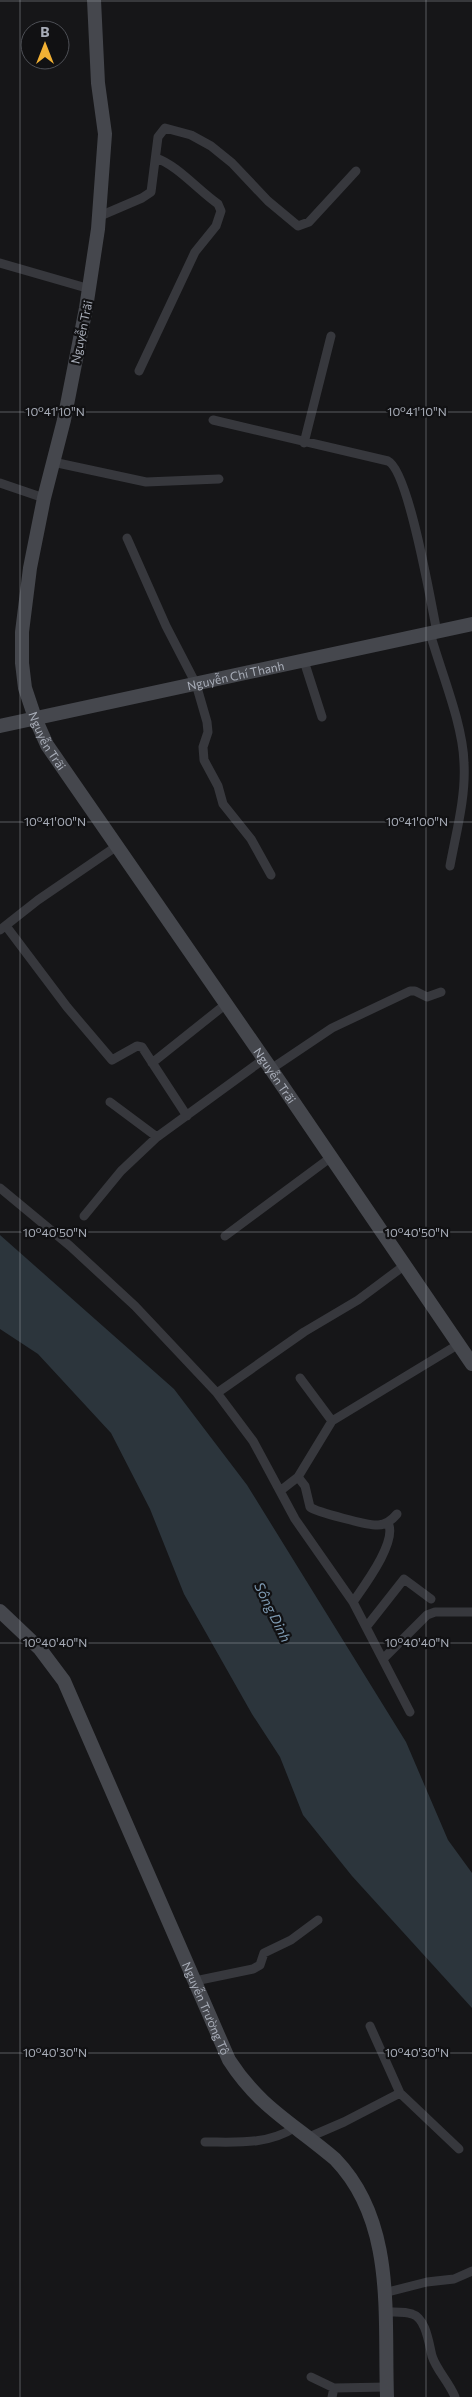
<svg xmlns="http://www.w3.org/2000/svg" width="472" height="2397" viewBox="0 0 472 2397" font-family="Commissioner,sans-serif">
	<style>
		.water { fill: #2c353c }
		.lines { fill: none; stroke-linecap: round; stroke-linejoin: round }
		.street { stroke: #37383d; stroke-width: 9 }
		.secondary { stroke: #45474d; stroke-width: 14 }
		.ticks { fill: none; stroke: #a8adb8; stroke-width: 1; stroke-opacity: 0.45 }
		.labels { text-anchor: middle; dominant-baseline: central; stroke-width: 4.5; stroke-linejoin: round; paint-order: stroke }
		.street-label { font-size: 12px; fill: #a8adb8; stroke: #111113 }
		.water-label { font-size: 14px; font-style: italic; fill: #7f9bb3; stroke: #111113 }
		.ticks-label { font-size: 12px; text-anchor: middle; fill: #a8adb8; stroke: #111113; stroke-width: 4.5; stroke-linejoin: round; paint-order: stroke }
	</style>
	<rect width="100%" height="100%" fill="#161618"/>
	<path class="water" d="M0,1235L174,1389L247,1485L406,1742L448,1840L472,1873V2008L352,1876L303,1815L280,1757L252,1714L184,1594L150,1509L111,1433L38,1354L0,1329Z"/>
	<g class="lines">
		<path class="street" d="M100,216L142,198L151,192L158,137L165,128L191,135L211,146L232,163L268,201L298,226L309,222L356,171
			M0,263L90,289
			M139,371L195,252L216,226L221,211L218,204C199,191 177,165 156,158
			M213,420L388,461C409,471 431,604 437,632
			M304,443L331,336
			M53,462L146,482L219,479
			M0,483L44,498
			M127,538L166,626L196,684L207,722L208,732L203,747L204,760L218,786L223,804L251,839L271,875
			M430,633C441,672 463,724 464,763C466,797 456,833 450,866
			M304,661L322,717
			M6,926L67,1007L112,1060L137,1046L142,1047L187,1116
			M0,930L38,900L117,846
			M152,1063L226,1004
			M271,1069L332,1028L410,991H415L427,997L441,992
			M110,1102L157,1137
			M0,1188L70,1246L135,1306L217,1393L253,1441L295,1519L353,1602L410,1712
			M84,1216L121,1171L157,1137L264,1059
			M225,1236L330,1158
			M300,1378L332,1421
			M217,1393L304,1332L358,1300L405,1265
			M298,1477L305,1486L310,1507C316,1512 370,1526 378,1525C386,1525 392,1520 397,1514
			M280,1491L298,1477L332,1421L459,1344
			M353,1602C364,1586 398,1541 388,1523
			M367,1626L404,1579L431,1599
			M383,1659L427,1615L435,1612H472
			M195,1981L253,1969L260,1965L264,1953L291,1940L318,1920
			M370,2026L400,2093L459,2149
			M307,2138L344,2122L400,2093
			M205,2142C236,2142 267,2145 294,2128
			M384,2293L427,2282L454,2279L472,2271
			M385,2312C393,2312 405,2311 412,2314C426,2318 429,2344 432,2356C437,2371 449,2382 455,2397
			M311,2377L334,2388
			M332,2397L334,2388L387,2387"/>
		<g class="secondary">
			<path id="s1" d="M94,0L98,83L105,134L98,229L86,308L64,420L44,498L30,568L22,632V663L25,688L35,718L47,745L271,1069L472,1364"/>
			<path id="s2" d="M0,726L472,624"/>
			<path id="s3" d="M0,1611L40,1649L64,1681L229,2060C260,2108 293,2123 335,2159C396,2222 384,2315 387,2397"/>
		</g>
	</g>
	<path class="ticks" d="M20,0V2397M426,0V2397M0,1H472M0,412H472M0,822H472M0,1232H472M0,1643H472M0,2053H472"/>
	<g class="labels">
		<g class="street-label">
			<text transform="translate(81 332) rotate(-78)">Nguyễn Trãi</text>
			<text stroke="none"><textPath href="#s2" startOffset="241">Nguyễn Chí Thanh</textPath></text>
			<text stroke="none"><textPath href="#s1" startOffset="754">Nguyễn Trãi</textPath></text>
			<text stroke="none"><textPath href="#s1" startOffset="1159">Nguyễn Trãi</textPath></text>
			<text stroke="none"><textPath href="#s3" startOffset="452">Nguyễn Trường Tộ</textPath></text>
		</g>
		<g class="water-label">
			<text transform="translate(273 1612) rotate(64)">Sông Dinh</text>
		</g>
	</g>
	<g class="ticks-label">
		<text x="55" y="416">10°41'10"N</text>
		<text x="417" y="416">10°41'10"N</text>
		<text x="55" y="826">10°41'00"N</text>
		<text x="417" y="826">10°41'00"N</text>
		<text x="55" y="1237">10°40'50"N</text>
		<text x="417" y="1237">10°40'50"N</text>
		<text x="55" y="1647">10°40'40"N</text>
		<text x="417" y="1647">10°40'40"N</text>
		<text x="55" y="2057">10°40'30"N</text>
		<text x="417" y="2057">10°40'30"N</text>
	</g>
	<g transform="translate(45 45)"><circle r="24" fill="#111113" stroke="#4d4f55"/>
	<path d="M0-4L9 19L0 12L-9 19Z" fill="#f2b134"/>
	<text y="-8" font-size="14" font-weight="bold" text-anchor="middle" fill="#a8adb8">B</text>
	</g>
</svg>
